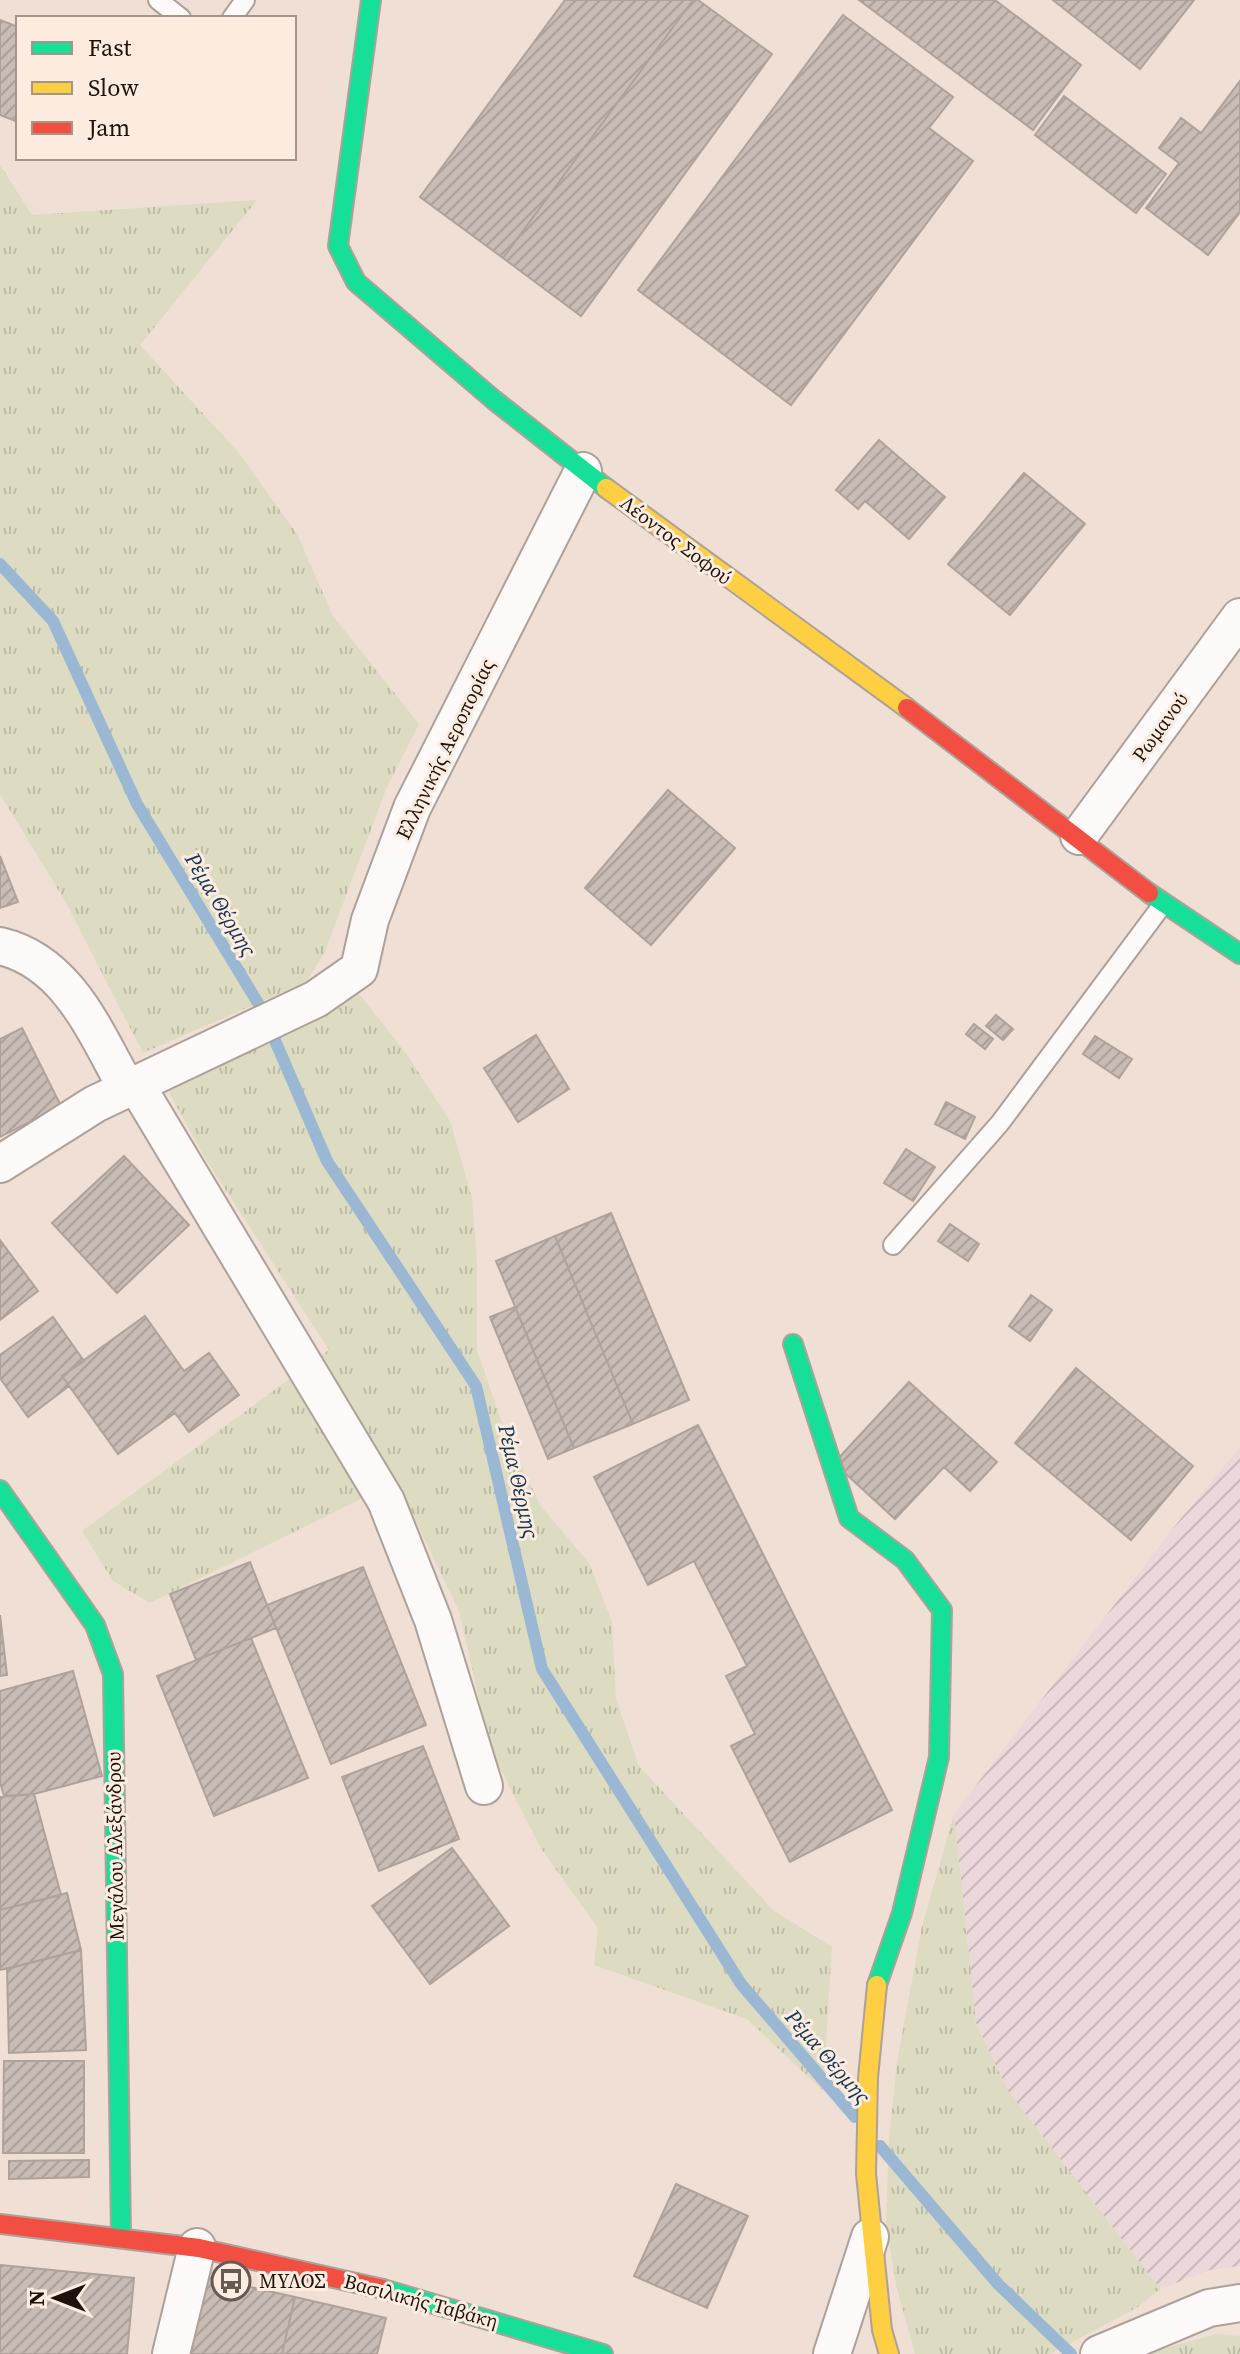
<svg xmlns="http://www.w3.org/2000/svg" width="1240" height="2354" viewBox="0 0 1240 2354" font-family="'Source Serif 4',serif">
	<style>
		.industrial { fill: url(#industrial-furrows) }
		.grass { fill: url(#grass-tufts) }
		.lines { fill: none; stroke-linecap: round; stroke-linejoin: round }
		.stream { stroke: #9ab8d3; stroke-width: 12 }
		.building { fill: url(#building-hatch); stroke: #aea29a; stroke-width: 2 }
		.lane-casing { stroke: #ada199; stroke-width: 22 }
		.street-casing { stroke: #ada199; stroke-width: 40 }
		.fast-casing { stroke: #ada199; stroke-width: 22 }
		.slow-casing { stroke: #ada199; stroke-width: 22 }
		.jam-casing { stroke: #ada199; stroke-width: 22 }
		.lane { stroke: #fdfaf9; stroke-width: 18 }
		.street { stroke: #fdfaf9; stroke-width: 36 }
		.fast { stroke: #16e098; stroke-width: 18 }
		.slow { stroke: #ffcf43; stroke-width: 18 }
		.jam { stroke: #f24e42; stroke-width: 18 }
		.labels { text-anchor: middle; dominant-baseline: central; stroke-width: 6; stroke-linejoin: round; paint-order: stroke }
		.street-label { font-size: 20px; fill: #1d130c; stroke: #feece0 }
		.poi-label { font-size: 20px; fill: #1d130c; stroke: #feece0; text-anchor: start }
		.water-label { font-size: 22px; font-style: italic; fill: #123755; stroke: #feece0 }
	</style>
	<defs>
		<pattern id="industrial-furrows" width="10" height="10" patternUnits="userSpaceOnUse" patternTransform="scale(2)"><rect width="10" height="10" fill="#ebd8da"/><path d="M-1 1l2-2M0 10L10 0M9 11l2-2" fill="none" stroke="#c9b8ba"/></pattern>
		<pattern id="grass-tufts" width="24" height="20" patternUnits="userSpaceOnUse" patternTransform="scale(2)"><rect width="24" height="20" fill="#dddcc2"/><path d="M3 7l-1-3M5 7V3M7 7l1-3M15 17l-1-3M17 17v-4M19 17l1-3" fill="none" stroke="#bdbca6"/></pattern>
		<pattern id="building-hatch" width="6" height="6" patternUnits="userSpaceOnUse" patternTransform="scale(2)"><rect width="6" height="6" fill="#c8bcb4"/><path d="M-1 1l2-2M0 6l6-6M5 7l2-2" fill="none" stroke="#aba19a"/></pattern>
	</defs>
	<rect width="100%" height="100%" fill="#efdfd4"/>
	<path class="industrial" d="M1240,1447V2266L1210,2270L1160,2289L1008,2091L976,2023L954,1814L1174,1527Z"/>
	<path class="grass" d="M0,165L32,215L257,200L140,345L239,453L297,534L333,616L419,724L387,787L324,954L306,982L143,1053L65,901L0,794Z
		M356,990L406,1053L450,1121L472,1198L477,1261V1351L504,1428L540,1505L589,1563L612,1622L616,1699L639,1766L773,1910L832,1947L823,2091L747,2019L594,1965L598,1928L540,1847L490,1748L459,1611L395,1478L355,1502L150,1603L113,1581L82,1531L329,1350L205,1158L166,1087Z
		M954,1814L976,2023L1008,2091L1160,2289L1138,2307L1050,2354H915L896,2285L886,2221L889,2139L897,2062L922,1926Z
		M1216,2334L1240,2336V2354H1144Z"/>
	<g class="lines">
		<path class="stream" d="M0,564L53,621L137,804L261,1008L327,1161L476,1386L542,1669L741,1984L855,2117
			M880,2146L998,2284L1071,2354"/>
	</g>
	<path class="building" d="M565,0H693L503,258L420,197Z
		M693,0H698L772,54L581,316L503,258Z
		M859,0H995L1081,65L1033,130Z
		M1053,0H1194L1140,69Z
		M843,15L953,97L929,128L973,161L791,405L638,290Z
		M0,20L18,27V122L0,115Z
		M1240,81V212L1208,255L1146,208L1179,163L1159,148L1181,118L1201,133Z
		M1064,96L1166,174L1136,213L1035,135Z
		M879,440L945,497L909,539L865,501L858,509L836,490Z
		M1024,473L1085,524L1010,615L948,564Z
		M668,790L735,848L651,945L585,888Z
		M0,856L18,902L0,908Z
		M996,1015L1013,1029L1003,1040L986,1026Z
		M974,1024L993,1039L985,1049L966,1034Z
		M22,1028L61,1106L0,1137V1039Z
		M536,1035L569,1089L518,1122L484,1068Z
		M1095,1036L1132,1059L1119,1078L1083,1054Z
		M946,1102L975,1117L965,1139L935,1124Z
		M906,1149L935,1167L913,1201L884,1183Z
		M124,1156L189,1225L117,1293L52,1223Z
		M611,1213L689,1400L633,1424L555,1236Z
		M950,1224L979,1244L968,1261L938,1241Z
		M555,1236L633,1424L574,1448L496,1261Z
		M0,1240L38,1291L0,1320Z
		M1031,1295L1052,1310L1030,1341L1009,1326Z
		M515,1307L574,1448L548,1459L490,1317Z
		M145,1316L184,1371L209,1353L239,1395L189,1432L175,1413L118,1454L62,1376Z
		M53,1317L84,1361L62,1376L69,1386L28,1417L0,1378V1355Z
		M1076,1368L1193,1466L1131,1540L1015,1443Z
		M909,1382L997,1462L970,1491L944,1467L895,1519L834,1463Z
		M698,1425L892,1810L790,1862L731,1746L755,1734L726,1676L747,1666L694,1561L648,1585L594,1477Z
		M250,1562L276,1628L196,1660L170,1594Z
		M363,1567L426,1725L331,1764L267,1605Z
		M0,1615L7,1675L0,1676Z
		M251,1638L308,1778L214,1816L157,1676Z
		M73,1671L102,1776L34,1794L4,1796L0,1782V1691Z
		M423,1746L459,1839L379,1871L342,1777Z
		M34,1794L61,1895L0,1910V1797Z
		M452,1848L509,1926L430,1984L372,1906Z
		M67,1893L81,1950L0,1970V1910Z
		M81,1950L86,2050L9,2053L7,1969Z
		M4,2061H84V2153H3Z
		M89,2160V2177L9,2179V2161Z
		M676,2184L748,2216L707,2308L634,2276Z
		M0,2265L134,2278L127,2354H0Z
		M205,2277L295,2297L282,2354H187Z
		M295,2297L386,2318L377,2354H282Z"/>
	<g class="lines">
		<defs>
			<path id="lane" d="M158,0L181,18
				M232,18L245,0
				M893,1245L1000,1123L1163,904"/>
			<path id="street" d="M1079,836L1240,617
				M0,946C68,962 95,1032 126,1087
				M135,1083L386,1501L433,1620L484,1786
				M0,1164L95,1104L316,999L359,969L370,920L412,808L583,471
				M171,2354L197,2247
				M832,2354L870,2237
				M1099,2354L1209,2308L1240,2303"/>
			<path id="fast" d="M371,0L338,246L356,282L494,400L606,488
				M1149,893L1240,954
				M793,1344L849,1518L905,1560L942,1610L939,1757L902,1913L877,1985
				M0,1490L95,1625L113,1674L121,2236
				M383,2289L603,2354"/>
			<path id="slow" d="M606,488L907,708
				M877,1985L868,2078L866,2174L882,2330L889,2354"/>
			<path id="jam" d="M907,708L1149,893
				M0,2224L199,2248L383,2289"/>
		</defs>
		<use href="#lane" class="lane-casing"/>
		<use href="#street" class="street-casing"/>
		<use href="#fast" class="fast-casing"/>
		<use href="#slow" class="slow-casing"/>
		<use href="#jam" class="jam-casing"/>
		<use href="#lane" class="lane"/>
		<use href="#street" class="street"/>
		<use href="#fast" class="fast"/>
		<use href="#slow" class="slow"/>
		<use href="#jam" class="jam"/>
	</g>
	<defs>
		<symbol id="bus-ring" viewBox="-11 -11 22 22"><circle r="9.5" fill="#feece0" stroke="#665a52" stroke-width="1.5"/><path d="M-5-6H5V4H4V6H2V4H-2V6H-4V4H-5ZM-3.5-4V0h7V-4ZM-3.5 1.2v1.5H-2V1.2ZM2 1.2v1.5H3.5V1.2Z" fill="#665a52"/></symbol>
	</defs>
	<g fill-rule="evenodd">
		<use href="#bus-ring" x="209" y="2259" width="44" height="44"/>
	</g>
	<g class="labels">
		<g class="street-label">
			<text transform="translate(676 540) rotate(37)">Λέοντος Σοφού</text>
			<text transform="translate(1160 727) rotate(-54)">Ρωμανού</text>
			<text transform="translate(445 749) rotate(-64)">Ελληνικής Αεροπορίας</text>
			<text transform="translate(115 1846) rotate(-91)">Μεγάλου Αλεξάνδρου</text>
			<text transform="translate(421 2301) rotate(15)">Βασιλικής Ταβάκη</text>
		</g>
		<g class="poi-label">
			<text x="259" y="2281">ΜΥΛΟΣ</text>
		</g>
		<g class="water-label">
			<text transform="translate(221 904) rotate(59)">Ρέμα Θέρμης</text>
			<text transform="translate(519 1481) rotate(77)">Ρέμα Θέρμης</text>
			<text transform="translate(828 2056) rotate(49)">Ρέμα Θέρμης</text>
		</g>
	</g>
	<rect x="16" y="16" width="280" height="144" fill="#feece0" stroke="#a4958b" stroke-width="2"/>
	<rect x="32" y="42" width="40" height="12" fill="#16e098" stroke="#a4958b" stroke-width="2"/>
	<text x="88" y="56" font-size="24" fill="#1d130c">Fast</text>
	<rect x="32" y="82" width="40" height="12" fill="#ffcf43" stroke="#a4958b" stroke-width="2"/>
	<text x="88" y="96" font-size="24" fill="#1d130c">Slow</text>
	<rect x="32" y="122" width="40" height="12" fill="#f24e42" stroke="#a4958b" stroke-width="2"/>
	<text x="88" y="136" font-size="24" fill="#1d130c">Jam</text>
	<g transform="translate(56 2298) rotate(270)" stroke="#feece0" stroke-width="6" paint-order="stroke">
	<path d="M0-6L14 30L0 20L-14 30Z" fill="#1d130c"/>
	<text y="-12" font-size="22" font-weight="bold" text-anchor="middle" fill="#1d130c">N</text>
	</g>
</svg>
